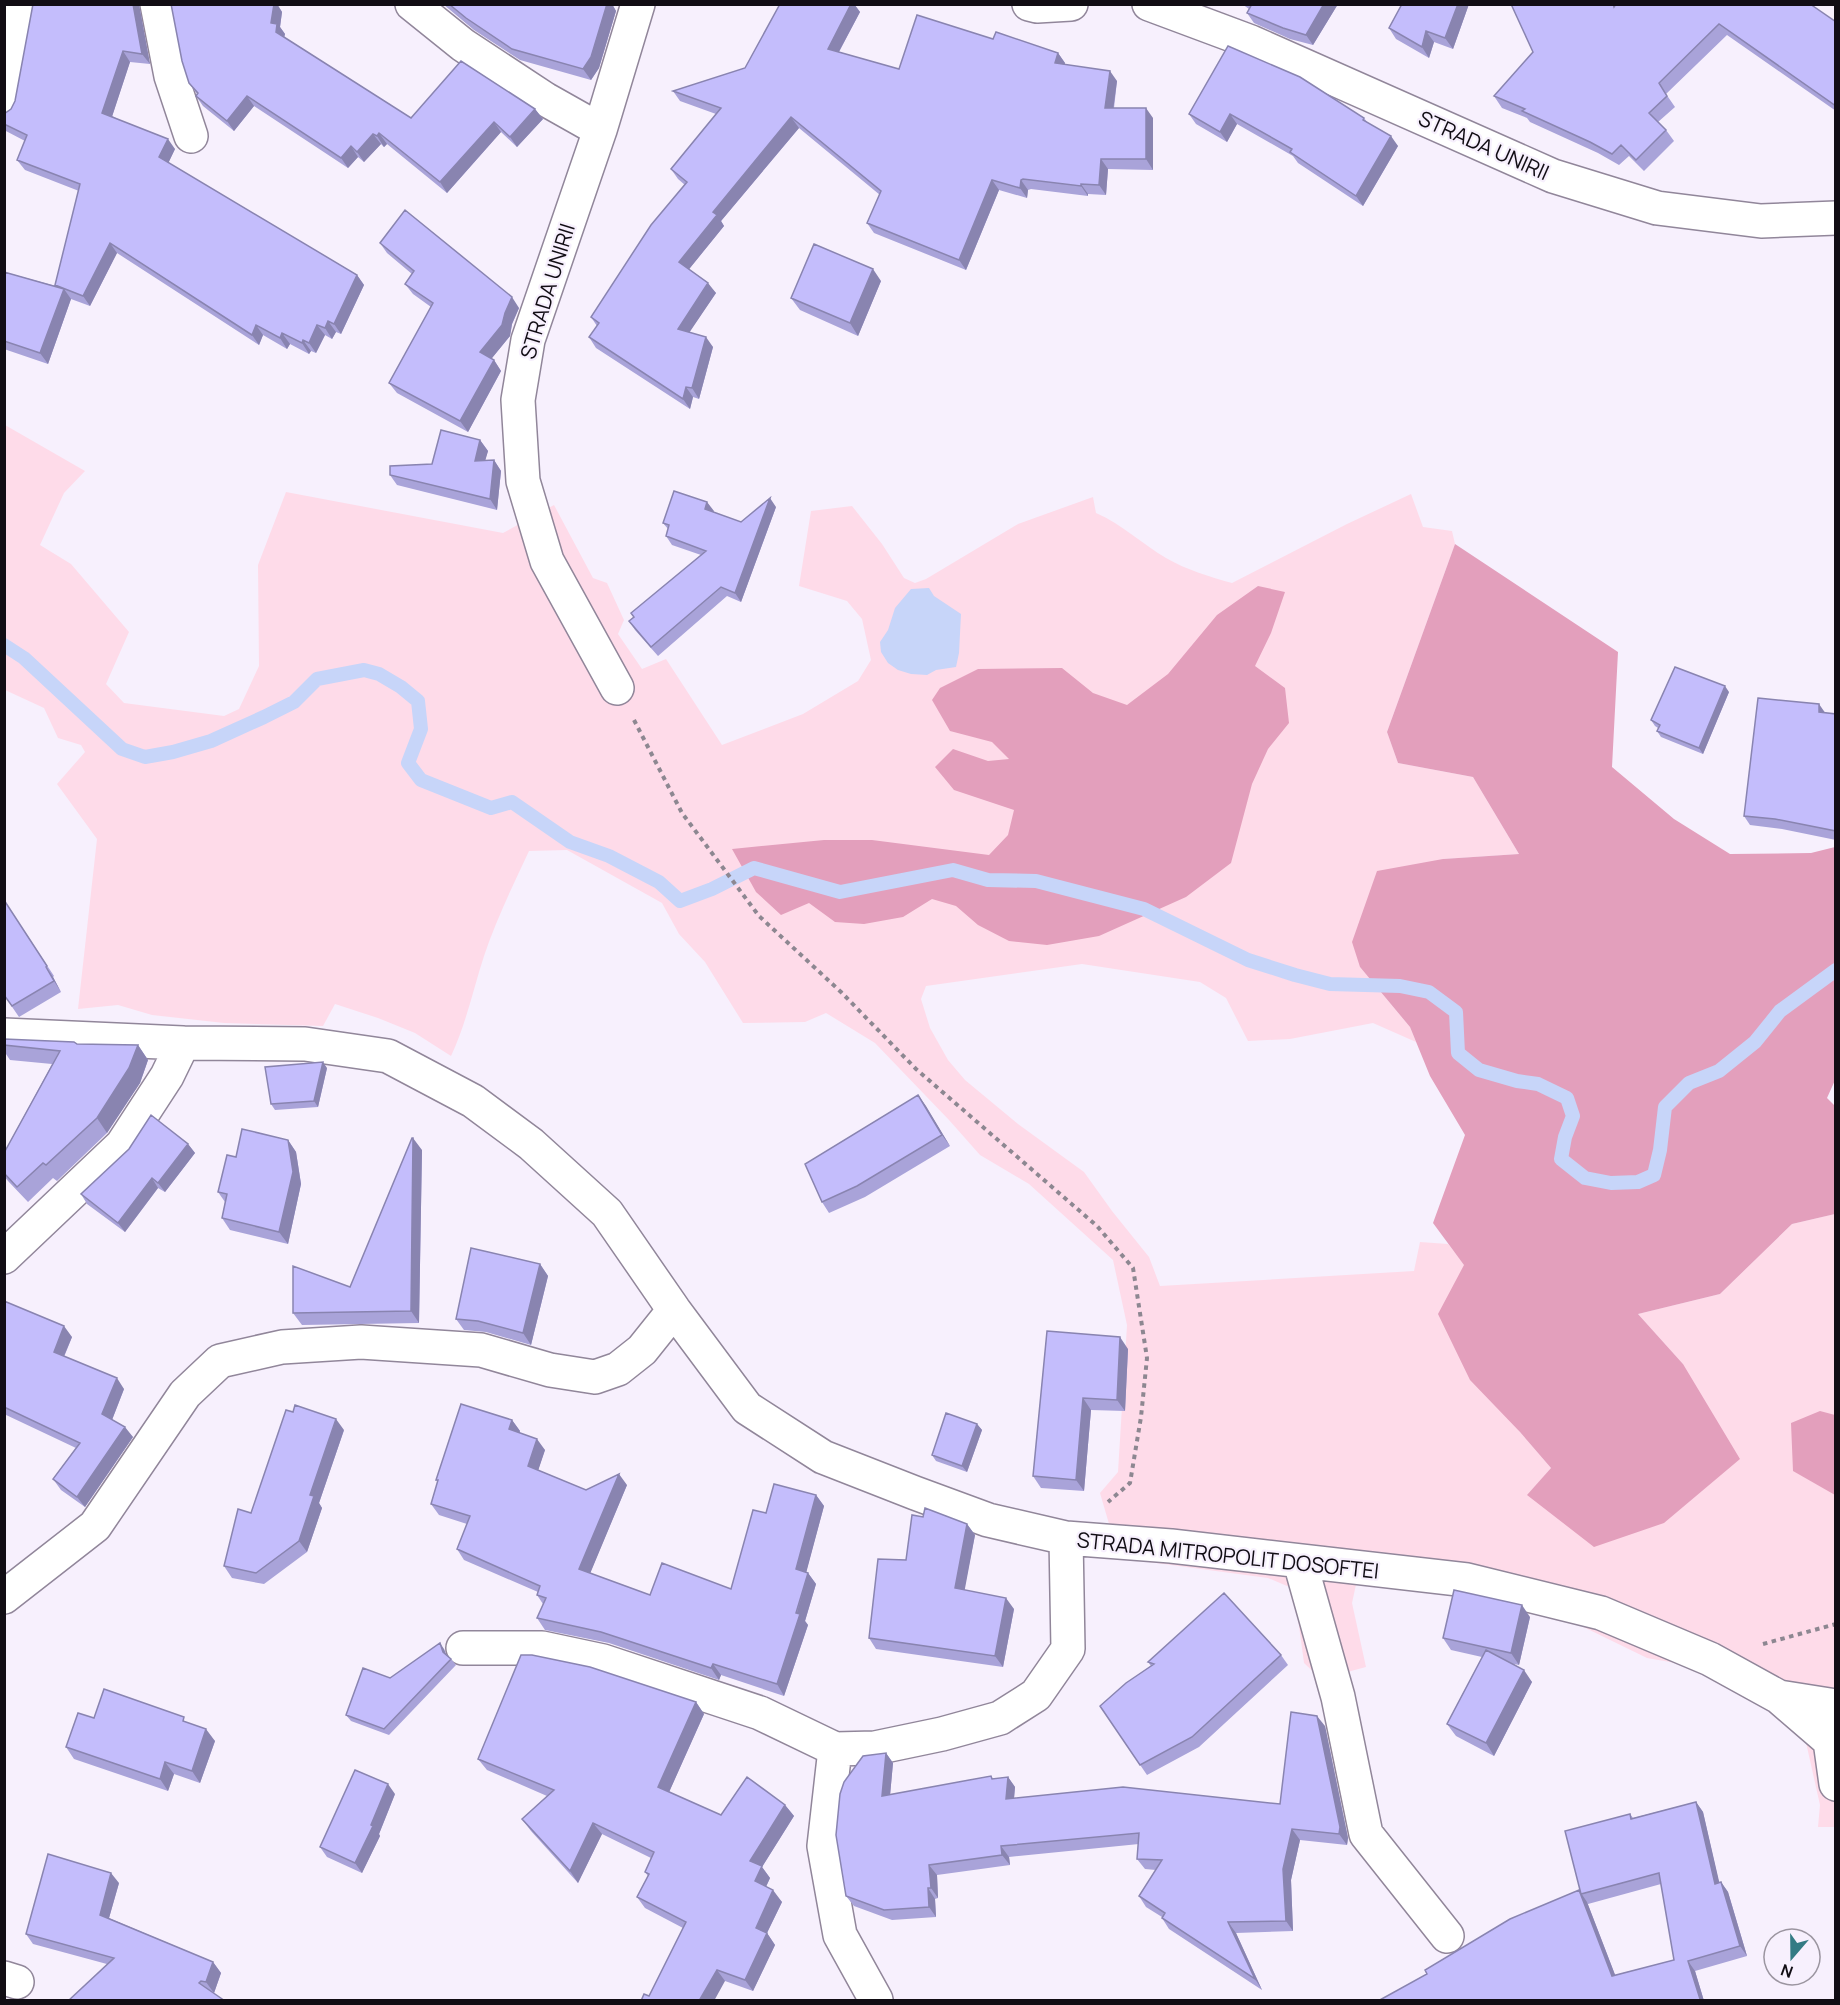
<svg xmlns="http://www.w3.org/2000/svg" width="1840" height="2005" viewBox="0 0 1840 2005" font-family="Manrope,sans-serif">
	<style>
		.green { fill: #fedbe9 }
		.forest { fill: #e39fbc }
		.water { fill: #c7d5f9 }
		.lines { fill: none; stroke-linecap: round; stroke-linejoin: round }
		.stream { stroke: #c7d5f9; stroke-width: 14 }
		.street-casing { stroke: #91869a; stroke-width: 36 }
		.path { stroke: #8d8791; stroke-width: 4; stroke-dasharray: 4.5 4.5; stroke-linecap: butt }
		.street { stroke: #fff; stroke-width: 33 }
		.wall { fill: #a9a3d9; fill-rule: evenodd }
		.shaded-wall { fill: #8984b0 }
		.building { fill: #c4bdfc; stroke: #8984b0; stroke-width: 1.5 }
		.labels { text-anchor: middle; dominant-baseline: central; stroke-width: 4.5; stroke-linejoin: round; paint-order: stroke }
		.street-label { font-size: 21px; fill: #110d14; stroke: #f7f0fd }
	</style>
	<rect width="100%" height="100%" fill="#f7f0fd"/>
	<path class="green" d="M5,425L85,471L64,493L40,545L71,564L129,632L106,684L124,703L224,716L239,709L259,666L258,565L286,492L503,533L554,505L593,578L607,583L624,620L618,634L642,669L666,659L722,745L803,714L858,681L871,660L862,619L847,601L799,586L811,511L852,506L882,544L904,578L915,583L926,579L1018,524L1093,497L1096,513C1122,524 1142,544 1166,558C1187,570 1210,577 1232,583L1347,524L1411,494L1423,527L1452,531L1455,544L1387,732L1398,763L1473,777L1519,854L1443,859L1360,967L1410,1027L1416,1042L1373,1023L1290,1039L1248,1041L1226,998L1200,982L1082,964L926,986L921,999L930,1028L948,1060L965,1080L1018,1124L1084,1172L1112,1211L1149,1257L1160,1286L1414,1271L1420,1242L1448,1244L1465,1265L1439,1314L1520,1432L1551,1468L1528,1495L1683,1364L1638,1314L1720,1294L1792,1224L1835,1214V1827H1818L1820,1805L1805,1738L1778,1716L1693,1666L1647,1658L1565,1618L1510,1601L1357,1580L1352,1603L1366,1667L1321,1679L1304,1663L1294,1589L1268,1578L1119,1558L1100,1493L1118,1472L1127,1325L1113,1260L1029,1184L980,1155L949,1120L875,1043L826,1013L805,1022L743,1023L705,962L679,934L662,903L567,850L529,851C513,885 496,920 484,956C473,990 466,1024 451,1056L415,1033L378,1018L335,1004L323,1026L224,1023L152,1015L118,1005L78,1009L97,839L57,784L85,752L81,745L58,738L44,708L5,690Z"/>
	<path class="forest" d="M1455,544L1618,652L1612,767L1674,819L1730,854L1811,853L1835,847L1836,1078L1827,1098L1835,1106V1214L1792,1224L1720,1294L1638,1314L1683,1364L1740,1459L1664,1523L1594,1547L1527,1495L1551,1468L1520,1432L1470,1380L1438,1314L1464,1265L1433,1223L1465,1135L1430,1076L1410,1027L1360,967L1352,942L1377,871L1443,859L1519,854L1473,777L1398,763L1387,732Z
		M1258,586L1285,592L1271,633L1255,666L1285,688L1289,723L1268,749L1252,784L1231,863L1186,897L1099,936L1047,945L1009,941L978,925L956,906L932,899L903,917L864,924L835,922L809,903L781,915L756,892L732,849L824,840H872L989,855L1008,835L1014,810L954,790L935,767L953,749L988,761L1009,759L992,742L950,731L932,700L940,688L978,669L1062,668L1093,693L1127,705L1168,674L1217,615Z
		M1820,1411L1835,1415V1495L1793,1471L1791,1423Z"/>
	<path class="water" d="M929,588L934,596L961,614L959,653L956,667L936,670L927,675L911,674L898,670L888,663L881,652L880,642L888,630L895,608L911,589Z"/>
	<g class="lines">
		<path class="stream" d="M4,645L24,658L122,749L145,757L173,752L211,741L264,717L294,702L317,679L364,670L379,674L401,687L418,701L421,729L408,763L421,780L491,808L512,802L570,842L609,856L659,882L680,901L712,889L754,868L840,892L953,870L988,880L1036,881L1144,909L1248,960L1295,975L1330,984L1400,986L1429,992L1456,1012L1458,1053L1479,1070L1517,1081L1538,1084L1567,1098L1573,1116L1565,1137L1561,1159L1585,1178L1611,1183L1638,1182L1654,1175L1660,1150L1665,1107L1689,1083L1719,1071L1755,1042L1780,1011L1836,970"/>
		<defs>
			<path id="street" d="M157,4L171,76L191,136
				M412,4L463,45L545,99L600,130
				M1029,4L1037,6L1071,4
				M1149,4L1251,42L1553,176L1657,208L1761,221L1836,218
				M4,108L23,4
				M617,688L547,561L523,481L518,400L528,340L600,130L638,4
				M4,1035L183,1043L305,1044L388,1056L473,1101L531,1144L607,1213L674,1310L747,1408L823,1457L915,1493L988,1520L1066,1538L1171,1546L1467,1580L1601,1613L1710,1659L1779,1697L1836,1706
				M4,1257L122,1145L167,1076L183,1043
				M1300,1562L1338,1697L1366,1834L1447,1936
				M4,1597L95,1526L185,1394L220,1361L282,1347L361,1342L481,1350L550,1370L595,1377L618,1369L642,1350L674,1310
				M463,1648H542L603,1661L760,1713L835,1749L824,1846L840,1935L876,2000
				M1779,1697L1830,1741L1836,1784
				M835,1749L875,1748L942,1734L1000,1718L1036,1695L1068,1649L1066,1538
				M4,1978L17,1982"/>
		</defs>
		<use href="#street" class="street-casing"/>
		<path class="path" d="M634,720L682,813L759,916L841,992L916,1069L1097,1226L1133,1268L1147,1358L1141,1417L1130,1483L1108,1502
			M1763,1644L1836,1624"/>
		<use href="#street" class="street"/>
	</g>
	<path class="wall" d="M33,4H139L150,64L130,62L112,116L175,149L168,163L357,275L364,285L341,334L336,332L332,339L325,335L316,353L311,351L309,354L290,344L287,349L263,335L259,345L117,253L90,306L71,299L48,364L4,349V272L56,286L79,191L25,170L17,160L25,141L4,130V114L11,109L15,101Z
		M171,4H277L282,12L280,27L285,34L284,37L411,118L535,109L543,119L517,147L501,132L447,193L387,144L384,147L381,144L364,162L358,157L348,168L254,106L234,131L203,106L196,96L197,94L189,83Z
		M443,4H612L616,11L599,68L591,80L520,60L474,30Z
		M780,4H854L860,12L839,52L899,69L993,39L1058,53L1065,63V64L1117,81L1114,108L1153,118V170L1108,169L1106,195L1088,194V196L1031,189L1028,190L1027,198L999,190L966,270L874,233L867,223L880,195L799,128L721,221L724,226L689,269L716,293L689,332L713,347L699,399L693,397L690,409L596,348L589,337L597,326L591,317L685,185L678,179L671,169L716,114L680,101L673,91L745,68Z
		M1242,4H1338L1313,45L1290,39L1254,23L1247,13L1249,9Z
		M1402,4H1469L1453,49L1434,42L1429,58L1396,39L1389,28Z
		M1616,5L1836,22V111L1727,35L1666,94L1675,107L1658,122L1666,130L1674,141L1644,171L1629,156L1619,165L1598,153L1530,122L1527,118L1502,108L1494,96L1533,52Z
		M1189,114L1364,118L1367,122L1398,146L1363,206L1298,163L1293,156L1237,124L1227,142L1196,124Z
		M380,243L519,308L512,324L510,336L491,359L494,360L501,371L468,432L397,393L389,383L431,307L413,294L405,284L412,274L387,253Z
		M881,281L858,336L800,310L791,298Z
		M480,440L488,451L485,460H494L501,471L497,510L397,485L390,475L432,464Z
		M707,502L713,512L741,522L776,507L741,602L727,596L658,656L635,630L629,621L701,555L672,545L666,536L668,529L663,523Z
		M1729,692L1703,754L1661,737L1657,731L1658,728L1655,726L1651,720Z
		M1826,713L1836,714V840L1782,829L1750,825L1744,816Z
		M4,900L54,976L53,977L61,992L19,1017L4,995Z
		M4,1039L77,1044L138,1045L148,1060L140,1083L107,1133L57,1181L53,1178L28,1202L8,1181L4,1176V1153L52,1064L10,1060L4,1051Z
		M327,1068L318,1107L275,1110L271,1104Z
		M918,1095L950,1146L865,1197L829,1213L822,1202Z
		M288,1140L296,1152L301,1184L288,1244L230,1230L222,1218L225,1202L218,1192L236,1157Z
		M188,1144L195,1153L165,1192L158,1188L125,1232L87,1204L81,1194Z
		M422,1150L419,1323L302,1325L293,1313L350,1287Z
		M540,1264L548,1276L531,1345L486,1332L464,1330L456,1319Z
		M4,1301L72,1337L64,1357L124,1389L112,1420L133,1437L85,1507L61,1490L53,1479L76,1448L4,1414Z
		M1047,1331L1128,1349L1125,1411L1091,1410L1084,1491L1041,1488L1033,1476Z
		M512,1420L520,1431L519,1432L545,1450L538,1470L586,1490L627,1485L590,1573L650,1595L731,1589L766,1513L816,1495L824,1506L806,1572L808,1573L816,1584L805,1621L808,1625L784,1696L721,1675L719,1680L609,1643L545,1630L537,1618L543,1604L537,1595L538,1592L464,1560L457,1549L467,1524L439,1515L431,1504L438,1482L436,1480Z
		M977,1424L982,1430L967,1472L936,1461L932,1455Z
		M344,1430L319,1503L322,1508L307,1552L264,1584L232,1578L224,1566L251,1513Z
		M967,1524L975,1535L964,1590L1014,1609L1003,1667L876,1649L869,1638L906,1560Z
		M1530,1617L1519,1665L1514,1664L1532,1682L1494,1756L1456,1736L1447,1724L1482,1657L1451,1650L1443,1638Z
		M444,1649L446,1654L451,1659L456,1665L389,1735L351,1721L346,1715L390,1678Z
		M1281,1655L1288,1665L1199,1747L1147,1775L1100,1706L1151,1666L1148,1662Z
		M696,1702L704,1714L669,1792L721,1815L785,1805L794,1816L762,1867L770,1878L766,1887L782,1902L767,1933L775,1945L753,1991L725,1981L649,1996L683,1928L645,1908L637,1897L648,1876L645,1872L651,1858L602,1834L578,1883L531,1831L522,1819L547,1796L487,1770L478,1759Z
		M94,1718L189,1723L215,1741L200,1783L174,1774L168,1791L74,1759L66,1747Z
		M1325,1726L1348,1838L1347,1845L1300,1840L1291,1880L1293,1931L1236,1933L1262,1990L1169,1929L1162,1918V1917L1146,1907L1139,1896L1156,1870L1145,1869L1137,1859L1139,1844L1009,1857L1010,1865L937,1875L938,1898L935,1899L936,1917L892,1920L854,1906L846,1896L886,1753L893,1763L890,1795L991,1776L993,1779L1008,1777L1015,1787L1014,1798L1280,1804Z
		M395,1794L379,1834L380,1836L362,1873L327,1857L320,1847Z
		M1696,1802L1703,1812L1719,1883L1721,1882L1728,1892L1747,1956L1695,1971L1704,2001H1378L1581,1892L1630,1814L1633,1818ZM1661,1884L1674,1960L1615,1975L1587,1902L1588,1904Z
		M119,1883L109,1918L213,1962L221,1973L214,1993L33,1944L26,1934Z"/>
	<path class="shaded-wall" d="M133,4H139L150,64L142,54Z
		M274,4H277L282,12L280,27L285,34L283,42L271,23Z
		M607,4H612L616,11L599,68L591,80L583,69Z
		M851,4H854L860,12L835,59L828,49Z
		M1324,4H1338L1313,45L1306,35Z
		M1458,4H1469L1453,49L1445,38Z
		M1426,31L1434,42L1429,58L1422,47Z
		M123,51L130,62L110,123L102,113Z
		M1058,53L1065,63L1062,73L1055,63Z
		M1110,71L1117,81L1112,118L1105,108Z
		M247,96L254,106L234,131L227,121Z
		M1146,108L1153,118V170L1146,159Z
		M535,109L543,119L517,147L510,137Z
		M1230,114L1237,124L1227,142L1220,132Z
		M791,117L799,128L721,221L724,226L686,273L679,262L713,212Z
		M494,122L501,132L447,193L440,182Z
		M379,133L387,144L384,147L377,136Z
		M373,134L381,144L364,162L357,152Z
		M1391,136L1398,146L1363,206L1356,196Z
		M168,139L175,149L166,168L159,157Z
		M351,146L358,157L348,168L341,158Z
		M1101,159L1108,169L1106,195L1099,185Z
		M992,180L999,190L966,270L959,260Z
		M1021,180L1028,190L1027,198L1020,188Z
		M1081,184L1088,194V196L1081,186Z
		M110,243L117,253L90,306L83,296Z
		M873,269L881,281L858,336L850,323Z
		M357,275L364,285L341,334L334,324Z
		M708,283L716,293L685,339L678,329Z
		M64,289L71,299L48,364L40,353Z
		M512,297L519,308L512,324L510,336L488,363L480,352L505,313Z
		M328,321L336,332L332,339L325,328Z
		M256,325L263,335L259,345L252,335Z
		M317,325L325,335L316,353L309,343Z
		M282,333L290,344L287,349L280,338Z
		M706,337L713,347L699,399L692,388Z
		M303,340L311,351L309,354L302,343Z
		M494,360L501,371L468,432L460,421Z
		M686,387L693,397L690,409L683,399Z
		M480,440L488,451L482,472L475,461Z
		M494,460L501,471L497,510L490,499Z
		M770,498L776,507L741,602L735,593Z
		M707,502L714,511L711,518L705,509Z
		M1725,686L1729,692L1703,754L1699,748Z
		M1819,704L1826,714L1819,712Z
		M46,967L53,977L61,992L54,981Z
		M138,1045L148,1060L140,1083L107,1133L97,1118Z
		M323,1062L327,1068L318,1107L314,1101Z
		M918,1095L926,1106L950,1146L942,1135Z
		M413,1138L422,1150L419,1323L411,1311Z
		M288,1140L296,1152L301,1184L288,1244L279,1232Z
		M188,1144L195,1153L165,1192L158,1183Z
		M152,1178L158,1188L125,1232L118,1223Z
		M540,1264L548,1276L531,1345L523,1333Z
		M64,1326L72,1337L61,1363L54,1352Z
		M1120,1337L1128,1349L1125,1411L1117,1400Z
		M117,1378L124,1389L110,1425L102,1414Z
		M1083,1398L1091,1410L1084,1491L1076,1480Z
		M336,1419L344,1430L319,1503L322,1508L307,1552L299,1541L310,1495Z
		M512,1420L520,1431L517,1440L509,1429Z
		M977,1424L982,1430L967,1472L962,1466Z
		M125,1427L133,1437L85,1507L77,1497Z
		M537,1439L545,1450L536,1477L528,1466Z
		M619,1474L627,1485L587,1581L579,1569Z
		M816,1495L824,1506L804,1581L796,1569Z
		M967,1524L975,1535L963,1599L955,1588Z
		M808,1573L816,1584L805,1621L808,1625L784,1696L777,1684Z
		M1006,1598L1014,1609L1003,1667L995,1656Z
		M1522,1605L1530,1617L1519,1665L1511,1653Z
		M440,1643L444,1649L447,1658L443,1652Z
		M713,1664L721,1675L719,1680L711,1668Z
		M1524,1670L1532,1682L1494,1756L1486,1743Z
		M696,1702L704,1714L666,1799L658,1787Z
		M1317,1716L1325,1726L1348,1838L1347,1845L1339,1834Z
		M206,1729L215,1741L200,1783L192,1771Z
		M886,1753L893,1763L889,1807L882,1796Z
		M165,1762L174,1774L168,1791L160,1779Z
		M1008,1777L1015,1787L1013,1810L1006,1799Z
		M388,1784L395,1794L379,1834L380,1836L362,1873L355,1863Z
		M1696,1802L1703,1812L1722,1894L1715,1884Z
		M785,1805L794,1816L762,1867L770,1878L763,1893L755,1881L750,1861Z
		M593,1823L602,1834L578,1883L570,1871Z
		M1292,1829L1300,1840L1291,1880L1293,1931L1286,1921L1283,1869Z
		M1001,1846L1009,1857L1010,1865L1002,1855Z
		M929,1865L937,1875L938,1898L931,1888Z
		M111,1873L119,1883L107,1925L100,1915Z
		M1721,1882L1728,1892L1747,1956L1740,1946Z
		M928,1888L935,1899L936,1917L929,1907Z
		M773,1890L782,1902L764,1939L756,1928Z
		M1579,1890L1587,1902L1619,1985L1612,1976Z
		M1228,1922L1236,1933L1262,1990L1255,1979Z
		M767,1933L775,1945L753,1991L745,1980Z
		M1688,1961L1695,1971L1704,2001H1700V1999Z
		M213,1962L221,1973L214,1993L206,1982Z
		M717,1970L725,1981L714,2001H699Z"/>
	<path class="building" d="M33,4H133L142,54L123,51L102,113L168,139L159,157L357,275L334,324L328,321L325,328L317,325L309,343L303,340L302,343L282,333L280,338L256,325L252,335L110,243L83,296L55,285L80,184L17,160L27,135L4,124V114L11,109L15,101Z
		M171,4H274L271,23L277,24L276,32L411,118L461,61L535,109L510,137L494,122L440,182L379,133L377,136L373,134L357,152L351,146L341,158L247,96L227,121L196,96L198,93L189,83L182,61Z
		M449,4H607L591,57L583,69L512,49L466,18Z
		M780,4H851L828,49L899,69L917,15L993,39L996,32L1058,53L1055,63L1110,71L1105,108H1146V159H1101L1099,185L1081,184V186L1023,179L1021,180L1020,188L992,180L959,260L867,223L881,191L791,117L713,212L717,215L679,262L708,283L678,329L706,337L692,388L686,387L683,399L589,337L599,323L591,317L651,225L687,182L671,169L721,108L673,91L745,68Z
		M1252,4H1324L1306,35L1283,28L1247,13Z
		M1402,4H1458L1445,38L1426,31L1422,47L1389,28Z
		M1511,4H1613L1614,7L1616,4H1810L1836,22V106L1719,24L1659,83L1667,96L1649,113L1666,130L1636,160L1621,145L1612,154L1590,142L1522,111L1525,109L1494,96L1533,52Z
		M1228,46L1300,77L1364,118L1363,120L1391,136L1356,196L1290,152L1292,149L1230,114L1220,132L1189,114Z
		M405,210L512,297L505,313L502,325L480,352L494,360L460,421L389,383L433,303L405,284L414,271L380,243Z
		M814,244L873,269L850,323L791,298Z
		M4,272L64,289L40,353L4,341Z
		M441,430L480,440L475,461L494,460L490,499L390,475V466L432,464Z
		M674,491L707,502L705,509L741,522L770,498L735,593L721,587L651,647L629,621L634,617L631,613L706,551L666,536L669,525L663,523Z
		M1675,667L1725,686L1699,748L1657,731L1660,725L1651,720Z
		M1758,698L1819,704V712L1836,714V831L1775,819L1744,816Z
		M4,900L47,966L46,967L54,981L12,1006L4,995Z
		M4,1039L74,1042L77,1044L138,1045L129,1068L97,1118L46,1165L43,1163L17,1187L4,1173V1153L60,1051L4,1045Z
		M323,1062L314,1101L271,1104L265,1067Z
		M918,1095L942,1135L857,1186L822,1202L805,1164Z
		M151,1115L188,1144L158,1183L152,1178L118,1223L81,1194L129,1149Z
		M242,1129L288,1140L293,1172L279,1232L222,1218L227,1194L218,1192L227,1155L236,1157Z
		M412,1138H413L411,1311L293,1313V1266L350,1287Z
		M471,1248L540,1264L523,1333L478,1321L456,1319Z
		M4,1301L64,1326L54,1352L117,1378L102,1414L125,1427L77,1497L53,1479L80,1443L4,1407Z
		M1047,1331L1120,1337L1117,1400L1083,1398L1076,1480L1033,1476Z
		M461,1404L512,1420L509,1429L537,1439L528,1466L586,1490L619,1474L579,1569L650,1595L662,1563L731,1589L753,1510L766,1513L774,1484L816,1495L796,1569L808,1573L796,1613L800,1614L777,1684L713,1664L711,1668L601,1632L537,1618L546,1598L537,1595L540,1586L457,1549L470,1516L431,1504L438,1480H436Z
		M295,1405L336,1419L310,1495L314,1496L299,1541L256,1573L224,1566L238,1509L251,1513L286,1410L293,1412Z
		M946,1413L977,1424L962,1466L932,1455Z
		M925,1508L967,1524L955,1588L1006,1598L995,1656L869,1638L878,1559L906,1560L912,1515L923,1517Z
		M1454,1590L1522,1605L1511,1653L1443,1638Z
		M1224,1593L1281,1655L1192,1737L1140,1765L1100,1706L1126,1683L1154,1664L1148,1662Z
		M440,1643L443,1652L451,1659L384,1729L346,1715L363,1668L390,1678Z
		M1486,1650L1524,1670L1486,1743L1447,1724Z
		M521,1655H532L590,1667L696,1702L658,1787L721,1815L747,1777L785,1805L750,1861L762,1866L755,1881L773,1890L756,1928L767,1933L745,1980L717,1970L699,2001H641L644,1994L649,1996L686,1922L637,1897L649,1874L645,1872L654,1852L593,1823L570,1871L522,1819L554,1790L478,1759Z
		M104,1689L184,1717L183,1721L206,1729L192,1771L165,1762L160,1779L66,1747L78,1713L94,1718Z
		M1291,1712L1317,1716L1340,1827L1339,1834L1292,1829L1283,1869L1286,1921L1228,1922L1255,1979L1162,1918L1165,1913L1139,1896L1162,1860L1137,1859L1139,1833L1001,1846L1002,1855L929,1865L931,1888H928L929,1907L884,1910L846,1896L836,1835L840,1794L844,1782L863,1756L886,1753L882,1796L991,1776L992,1779L1008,1777L1006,1799L1123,1787L1280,1804Z
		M355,1770L388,1784L371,1825L373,1826L355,1863L320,1847Z
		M1696,1802L1715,1884L1721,1882L1740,1946L1688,1961L1700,1999L1696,2001H1378L1427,1974L1425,1970L1510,1919L1579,1890L1612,1976L1674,1960L1659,1873L1581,1894L1565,1831L1630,1814L1631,1819Z
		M48,1854L111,1873L100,1915L213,1962L206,1982L201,1981L199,1983L225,2001H68L114,1958L26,1934Z"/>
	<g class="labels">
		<g class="street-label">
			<text transform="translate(1484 145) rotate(24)">STRADA UNIRII</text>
			<text transform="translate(547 291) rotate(-73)">STRADA UNIRII</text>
			<text transform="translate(1228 1555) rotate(6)">STRADA MITROPOLIT DOSOFTEI</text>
		</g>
	</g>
	<rect width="1840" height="2005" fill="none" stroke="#110d14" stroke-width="12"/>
	<g transform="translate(1792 1957) rotate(200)"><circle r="28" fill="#f7f0fd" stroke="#9b95a0" stroke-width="1.5"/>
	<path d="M0-4.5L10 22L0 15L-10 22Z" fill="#337b84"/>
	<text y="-9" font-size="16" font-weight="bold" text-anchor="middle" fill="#110d14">N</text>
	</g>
</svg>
